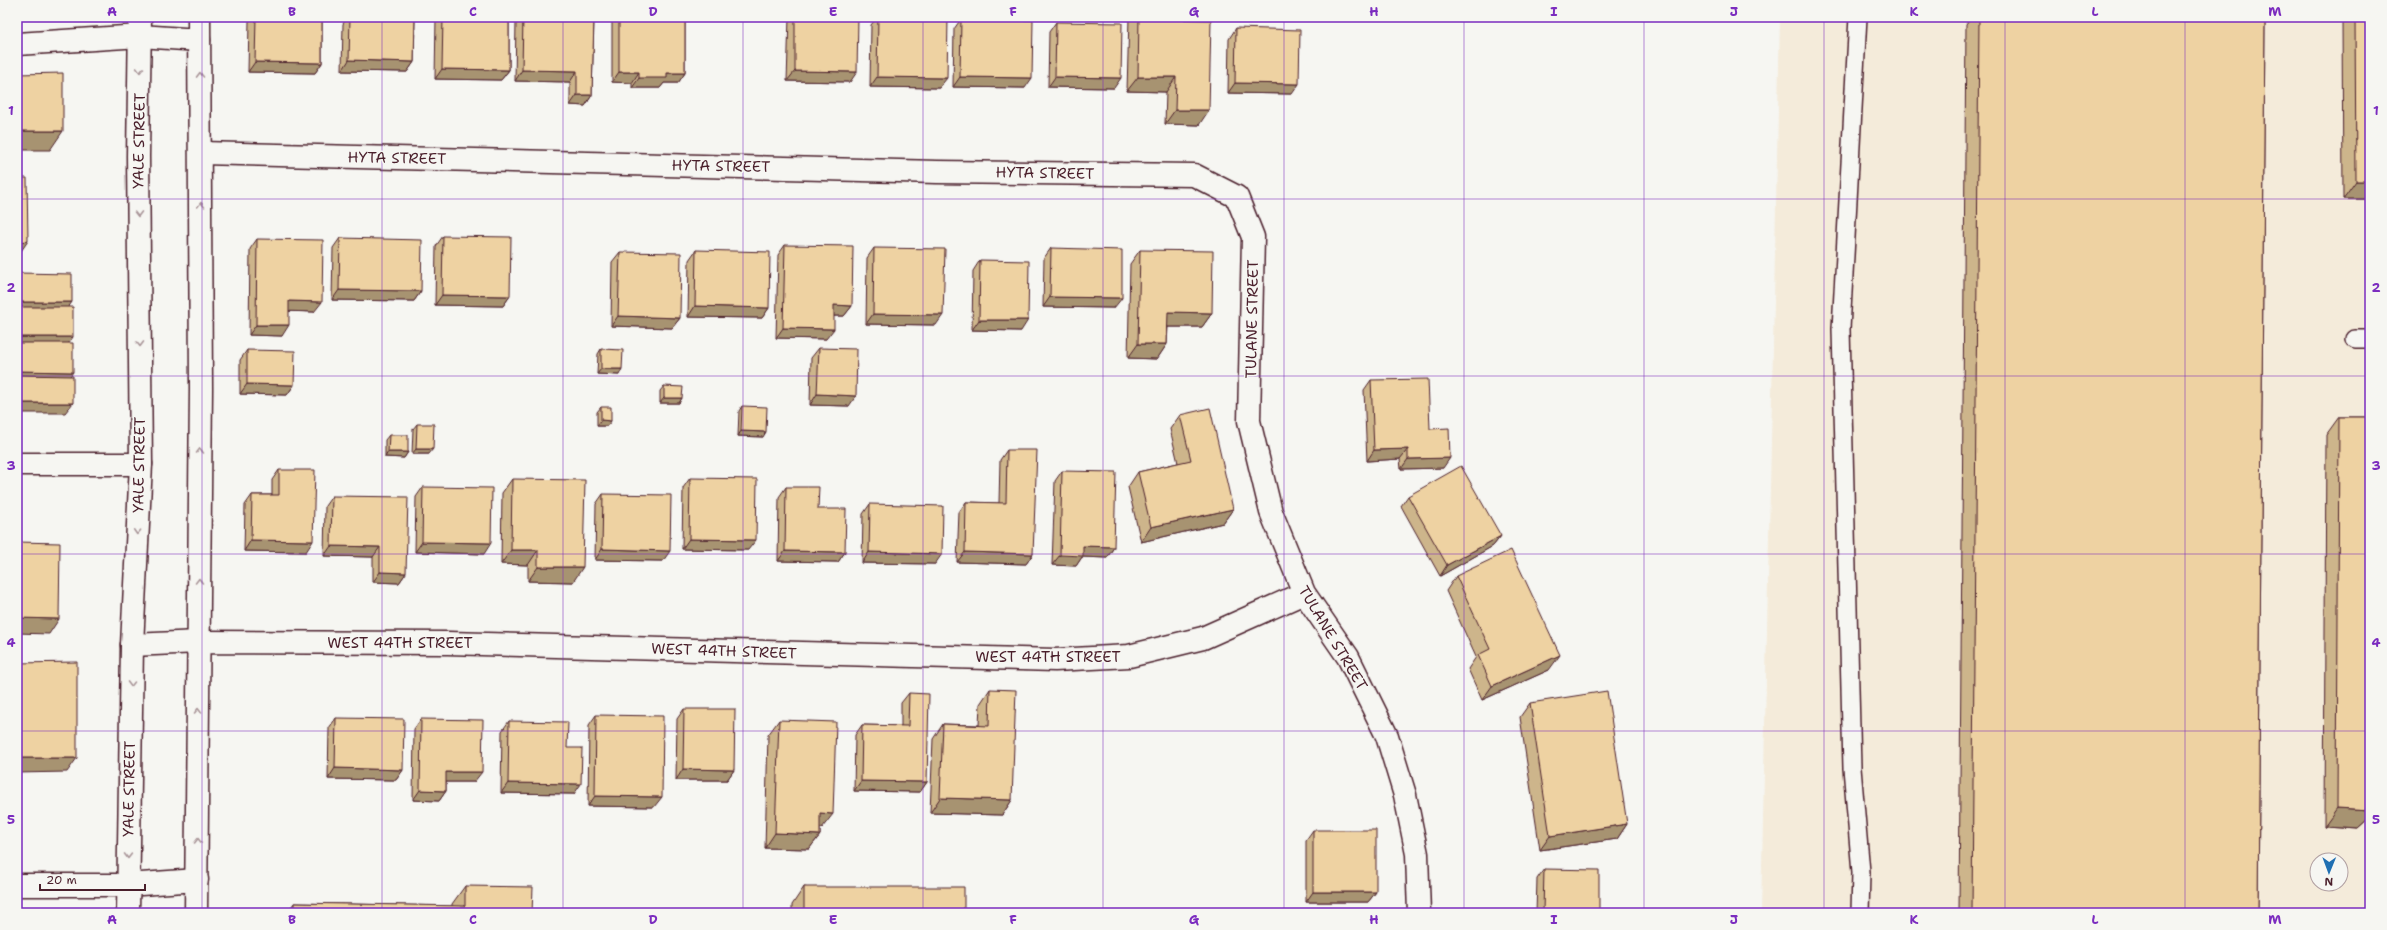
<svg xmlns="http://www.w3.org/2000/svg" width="2387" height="930" viewBox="0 0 2387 930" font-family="'Shantell Sans',sans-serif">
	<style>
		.built { fill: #f4ebda; fill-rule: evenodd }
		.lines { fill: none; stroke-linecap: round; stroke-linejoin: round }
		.service-casing { stroke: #4a1f2b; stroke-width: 20 }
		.minor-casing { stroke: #4a1f2b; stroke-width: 25 }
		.secondary-casing { stroke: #4a1f2b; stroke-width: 25 }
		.service { stroke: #f6f6f2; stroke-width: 17 }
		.minor { stroke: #f6f6f2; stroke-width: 22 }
		.secondary { stroke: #f6f6f2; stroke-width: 22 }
		.wall { fill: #cdb58b; stroke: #4a1f2b }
		.shaded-wall { fill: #a79371; stroke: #4a1f2b }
		.building { fill: #eed2a2; stroke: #4a1f2b }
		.oneway { stroke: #a99598 }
		.grid { fill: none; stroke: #7b2cbf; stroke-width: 1; stroke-opacity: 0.55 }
		.labels { text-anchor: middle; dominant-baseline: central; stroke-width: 3; stroke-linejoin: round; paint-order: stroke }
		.street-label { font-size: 15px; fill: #4a1f2b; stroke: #f6f6f2 }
		.neatline { fill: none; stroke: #7b2cbf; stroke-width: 1.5 }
		.grid-label { font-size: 13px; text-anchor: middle; font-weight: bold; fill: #7b2cbf }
	</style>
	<rect width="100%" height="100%" fill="#f6f6f2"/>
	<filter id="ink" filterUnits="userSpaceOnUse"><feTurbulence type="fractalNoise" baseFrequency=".025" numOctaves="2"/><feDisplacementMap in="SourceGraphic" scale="8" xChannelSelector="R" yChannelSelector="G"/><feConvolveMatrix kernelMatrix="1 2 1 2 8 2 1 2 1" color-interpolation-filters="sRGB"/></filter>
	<g filter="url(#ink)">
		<path class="built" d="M1780,17H2370V913H1761ZM2317,860H2341V884H2317Z"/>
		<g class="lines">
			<defs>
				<path id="service" d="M1858,17L1841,329L1852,768L1861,872L1860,913
					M2355,339H2370"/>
				<path id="minor" d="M17,44L140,36L199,40
					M201,153L937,172L1194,175L1237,197L1253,237L1249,421L1271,512L1304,593L1348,657L1387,736L1405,795L1417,854L1419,913
					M17,464H141
					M132,645L199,642L448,643L1055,660L1129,656L1203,638L1304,593
					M17,885H127L197,880"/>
				<path id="secondary" d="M128,913L132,645L141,464L138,156L140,17
					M196,913L201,389L199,17"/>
			</defs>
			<use href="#service" class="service-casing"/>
			<use href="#minor" class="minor-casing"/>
			<use href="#secondary" class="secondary-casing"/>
			<use href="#service" class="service"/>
			<use href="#minor" class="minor"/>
			<use href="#secondary" class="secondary"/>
		</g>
		<path class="wall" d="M252,17H322V63L315,73L248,72L249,21Z
			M347,17H415L414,62L407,72L342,71L343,24Z
			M436,17H509V70L501,80L435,79Z
			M519,17H594L592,95L585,106L570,105V82L515,81L516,21Z
			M612,17H685V73L678,83H664L660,88H632V83L612,82Z
			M789,17H858L850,82L787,81Z
			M877,17H948L939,88L870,87L871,25Z
			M1129,17H1162V19L1199,125L1165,124L1166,92L1127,91Z
			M1971,17H2265L2258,913H1959L1966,24Z
			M2342,17H2370V199H2343Z
			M961,19L1025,88L953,87L954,29Z
			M1056,22L1114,88L1048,87L1049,32Z
			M1236,28L1292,94L1228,93L1229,39Z
			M443,236L510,296L503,306L435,305L436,246Z
			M340,238L421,291L414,301L332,300L333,248Z
			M257,239L314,312L289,311L282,336L249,335L250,249Z
			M785,245L852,306L844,316H834L826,339L776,338L778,255Z
			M874,248L936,325L866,324L867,258Z
			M1051,248L1114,308L1043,307L1044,258Z
			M696,250L769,308L762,318L688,317L689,260Z
			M1140,250L1212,313L1202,327H1168L1167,344L1157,359L1128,358L1130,264Z
			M620,252L680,318L672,328L611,326L612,262Z
			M980,260L1021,331L972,330L973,271Z
			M819,348L849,406L810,405L811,358Z
			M601,349L619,375L597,374L598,354Z
			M247,350L294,385L287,395L240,394V360Z
			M1371,380L1430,429L1443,468L1401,469L1400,459L1367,461L1364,390Z
			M664,386L682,398L679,403H660V391Z
			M742,406L763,437L738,436L739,411Z
			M601,407L611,421L607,426H597V412Z
			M1180,415L1233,509L1223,523L1141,542L1128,487L1138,472L1178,463L1170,429Z
			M2339,417H2370V817L2358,828L2324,826L2326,435Z
			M417,424L429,454H412L413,429Z
			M389,435L408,452L404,458L385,457V440Z
			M1007,450L1033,554L1026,564L957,562L959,512L966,502L999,503L1000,460Z
			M279,470L306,552L244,551L245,505L252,495H272V480Z
			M1062,471L1114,547L1107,558L1082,557L1076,566L1052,565L1055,481Z
			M690,478L748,550L682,549L683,488Z
			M512,479L573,582L528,581V565L501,564L502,493Z
			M423,487L484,554L415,552L416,497Z
			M786,487L818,509L845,552L838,562L778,561L779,497Z
			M603,494L663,561L595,560L596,504Z
			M332,496L406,573L399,583L373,582V557L324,556L325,506Z
			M1408,496L1501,536L1493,546L1440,576L1401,506Z
			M870,504L935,564L862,563L863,514Z
			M1456,576L1549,670L1482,700L1468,669L1476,657L1446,591Z
			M990,689L1012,800L1002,815L930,813L933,739L943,724L979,725L980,704Z
			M909,693L927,782L920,792L854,791L855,735L862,725L901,726V703Z
			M1530,703L1627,824L1617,839L1540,850L1520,717Z
			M684,709L734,770L727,780H676L677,719Z
			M596,715L654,807L588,806L589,725Z
			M336,718L403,770L396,780L328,779L329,728Z
			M421,719L474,782H446V791L439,801L413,800L414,729Z
			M779,720L822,828H820V835L809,849L765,848L768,735Z
			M509,721L567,748L574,794L501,793L502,731Z
			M1313,830L1376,892L1368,902H1306V840Z
			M1544,869L1599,913H1536L1537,879Z
			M465,886L532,913H287L294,903L452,906V904Z
			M804,887L964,913H792V905Z"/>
		<path class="shaded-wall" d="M349,60L414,62L407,72L342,71Z
			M255,62L322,63L315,73L248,72Z
			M442,69L509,70L501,80L435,79Z
			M522,70L577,71L570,82L515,81Z
			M795,71L857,72L850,82L787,81Z
			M619,72H639L632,83L612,82Z
			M667,73H685L678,83H664L660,88H632L639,78Z
			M877,77L947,78L939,88L870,87Z
			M960,77L1032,78L1025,88L953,87Z
			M1055,77L1121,78L1114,88L1048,87Z
			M1138,77H1176L1166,92L1127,91Z
			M1235,83L1299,84L1292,94L1228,93Z
			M577,95H592L585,106L570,105Z
			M1175,110H1209L1199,125L1165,124Z
			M17,131H63L50,150H17Z
			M2356,181H2370V199H2343Z
			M28,241L17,257V242Z
			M339,290L421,291L414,301L332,300Z
			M442,295L510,296L503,306L435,305Z
			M1050,297L1122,298L1114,308L1043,307Z
			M289,301L322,302L314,312L282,311Z
			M17,302H72L65,312H17Z
			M834,305L852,306L844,316H827Z
			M695,306L769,308L762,318L688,317Z
			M1168,312L1212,313L1202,327H1158Z
			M873,314L943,315L936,325L866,324Z
			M618,316L680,318L672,328L611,326Z
			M979,320H1028L1021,331L972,330Z
			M256,325H289L282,336L249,335Z
			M783,328L834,329L826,339L776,338Z
			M17,337H73L66,347H17Z
			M1138,344H1167L1157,359L1128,358Z
			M601,369H622L619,375L597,374Z
			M17,371L73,372L66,382H17Z
			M247,384L294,385L287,395L240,394Z
			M817,394L856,396L849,406L810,405Z
			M664,398H682L679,403H660Z
			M17,403H73L65,413H17Z
			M601,420L611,421L607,426H597Z
			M741,431L766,432L763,437L738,436Z
			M416,449H433L429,454H412Z
			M1408,449L1400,459L1367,461L1374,450Z
			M388,452H408L404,458L385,457Z
			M1450,458L1443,468L1401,469L1408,459Z
			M1233,509L1223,523L1141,542L1151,527Z
			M1501,536L1493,546L1440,576L1447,565Z
			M689,539L756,540L748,550L682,549Z
			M251,540L313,541L306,552L244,551Z
			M422,542L491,543L484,554L415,552Z
			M331,546L380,547L373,557L324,556Z
			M1083,546L1114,547L1107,558L1082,557L1076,566L1052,565L1060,555Z
			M602,549L670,551L663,561L595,560Z
			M511,550H538L528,565L501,564Z
			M785,551L845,552L838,562L778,561Z
			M869,552L942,554L935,564L862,563Z
			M965,552L1033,554L1026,564L957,562Z
			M538,567H583L573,582L528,581Z
			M380,572L406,573L399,583L373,582Z
			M17,618L59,619L49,634L17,633Z
			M1560,655L1549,670L1482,700L1492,686Z
			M17,758H77L67,772L17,773Z
			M335,768L403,770L396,780L328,779Z
			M683,769L734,770L727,780H676Z
			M446,772H482L474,782H439Z
			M861,781L927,782L920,792L854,791Z
			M508,783L581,784L574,794L501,793Z
			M420,790L446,791L439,801L413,800Z
			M595,796L662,797L654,807L588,806Z
			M940,798L1012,800L1002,815L930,813Z
			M2337,808L2370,810V817L2358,828L2324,826Z
			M820,813L833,814L822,828H810Z
			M1627,824L1617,839L1540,850L1550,836Z
			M775,833L820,835L809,849L765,848Z
			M1313,892H1376L1368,902H1306Z"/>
		<path class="building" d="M256,17H322V63L255,62Z
			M350,17H415L414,62L349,60Z
			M443,17H509V70L442,69Z
			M523,17H594L592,95H577V71L522,70Z
			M619,17H685V73H667V78H639V72H619Z
			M795,17H858L857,72L795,71Z
			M878,17H948L947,78L877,77Z
			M1139,17H1162V19L1211,20L1209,110H1175L1176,77H1138Z
			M1979,17H2265L2258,913H1972Z
			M2355,17H2370V181H2356Z
			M961,19L1033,20L1032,78L960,77Z
			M1056,22L1122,23L1121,78L1055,77Z
			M1236,28L1300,30L1299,84L1235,83Z
			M63,73V131H17V74Z
			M17,178H27L28,241L17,242Z
			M443,236L511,237L510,296L442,295Z
			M340,238L422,240L421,291L339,290Z
			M257,239L323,240L322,302L289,301V325H256Z
			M785,245L853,246L852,306L834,305V329L783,328Z
			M874,248L945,249L943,315L873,314Z
			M1051,248L1122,250V298L1050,297Z
			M696,250L770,252L769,308L695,306Z
			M1140,250L1213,251L1212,313L1168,312L1167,344H1138Z
			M620,252L681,253L680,318L618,316Z
			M980,260L1029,261L1028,320H979Z
			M17,273L72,274V302H17Z
			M17,307H73V337H17Z
			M17,343H73V372L17,371Z
			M819,348L857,349L856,396L817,394Z
			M601,349L623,350L622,369H601Z
			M247,350L295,351L294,385L247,384Z
			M17,375L73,376V403H17Z
			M1428,379L1430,429L1449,428L1450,458L1408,459V449L1374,450L1371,380Z
			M664,386L683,387L682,398H664Z
			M742,406L767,407L766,432L741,431Z
			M601,407H611V421L601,420Z
			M1210,408L1233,509L1151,527L1138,472L1191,460L1180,415Z
			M2339,417H2370V810L2337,808Z
			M417,424H434L433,449H416Z
			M389,435H408V452H388Z
			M1007,450H1037L1033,554L965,552L966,502L1006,503Z
			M1461,466L1501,536L1447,565L1408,496Z
			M279,470H315L313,541L251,540L252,495H279Z
			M1062,471L1116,472L1114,547L1083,546V556L1060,555Z
			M690,478L757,479L756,540L689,539Z
			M512,479L585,480L583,567H538V550H511Z
			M423,487L492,488L491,543L422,542Z
			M786,487H819L818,509H846L845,552L785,551Z
			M603,494L671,495L670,551L602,549Z
			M332,496L408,497L406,573L380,572V547L331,546Z
			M870,504L943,506L942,554L869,552Z
			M17,542L60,543L59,619L17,618Z
			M1511,550L1560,655L1492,686L1478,655L1490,649L1456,576Z
			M77,662V758H17V663Z
			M990,689L1016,690L1012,800L940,798L943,724L989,726Z
			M1607,691L1627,824L1550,836L1530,703Z
			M909,693L929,694L927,782L861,781L862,725L908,726Z
			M684,709H735L734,770L683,769Z
			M596,715L663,716L662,797L595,796Z
			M336,718L404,719L403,770L335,768Z
			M421,719L483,720L482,772H446V791L420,790Z
			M779,720L836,722L833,814L820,813V835L775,833Z
			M509,721L568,722L567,748H582L581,784L508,783Z
			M1313,830H1376V892H1313Z
			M1544,869L1599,870V913H1543Z
			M465,886L533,887L532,913H294V903L465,906Z
			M804,887H964V913H804Z"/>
		<defs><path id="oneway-chevron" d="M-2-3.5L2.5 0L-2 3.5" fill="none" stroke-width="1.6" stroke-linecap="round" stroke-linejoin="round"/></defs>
		<g class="oneway">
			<use href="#oneway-chevron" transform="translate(140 70) rotate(91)"/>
			<use href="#oneway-chevron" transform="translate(200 75) rotate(-91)"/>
			<use href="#oneway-chevron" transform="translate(201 205) rotate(-90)"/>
			<use href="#oneway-chevron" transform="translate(138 214) rotate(89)"/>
			<use href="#oneway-chevron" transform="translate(140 344) rotate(89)"/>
			<use href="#oneway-chevron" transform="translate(200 451) rotate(-90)"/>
			<use href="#oneway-chevron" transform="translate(137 532) rotate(93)"/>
			<use href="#oneway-chevron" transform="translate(199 581) rotate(-90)"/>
			<use href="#oneway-chevron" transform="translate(131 684) rotate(91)"/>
			<use href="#oneway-chevron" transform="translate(198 711) rotate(-90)"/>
			<use href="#oneway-chevron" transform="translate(198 841) rotate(-90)"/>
			<use href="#oneway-chevron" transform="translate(128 856) rotate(91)"/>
		</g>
	</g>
	<path class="grid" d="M202,17V913M382,17V913M563,17V913M743,17V913M923,17V913M1103,17V913M1284,17V913M1464,17V913M1644,17V913M1824,17V913M2005,17V913M2185,17V913M17,199H2370M17,376H2370M17,554H2370M17,731H2370"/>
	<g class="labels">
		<g class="street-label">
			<text transform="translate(139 141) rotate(-89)">YALE STREET</text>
			<text transform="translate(397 158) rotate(1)">HYTA STREET</text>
			<text transform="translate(721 166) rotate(1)">HYTA STREET</text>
			<text transform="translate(1045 173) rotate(1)">HYTA STREET</text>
			<text transform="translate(1252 319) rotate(-89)">TULANE STREET</text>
			<text transform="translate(139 465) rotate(-89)">YALE STREET</text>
			<text transform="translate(1333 638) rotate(59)">TULANE STREET</text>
			<text x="400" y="643">WEST 44TH STREET</text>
			<text transform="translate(724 651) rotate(2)">WEST 44TH STREET</text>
			<text x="1048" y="657">WEST 44TH STREET</text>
			<text transform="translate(129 789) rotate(-89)">YALE STREET</text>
		</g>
	</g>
	<rect width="2387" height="930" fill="none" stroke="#f6f6f2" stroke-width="44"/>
	<g transform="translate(2329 872) rotate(181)"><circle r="19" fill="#f6f6f2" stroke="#b1a0a2"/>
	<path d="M0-3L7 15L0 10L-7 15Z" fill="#1f6fb2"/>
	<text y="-6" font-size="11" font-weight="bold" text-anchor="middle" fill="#4a1f2b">N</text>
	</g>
	<path d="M40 884v6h105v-6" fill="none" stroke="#4a1f2b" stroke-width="2"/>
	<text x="46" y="884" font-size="12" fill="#4a1f2b" stroke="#f6f6f2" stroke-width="3" paint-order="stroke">20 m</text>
	<rect x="22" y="22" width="2343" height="886" class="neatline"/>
	<g class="grid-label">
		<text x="112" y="16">A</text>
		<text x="292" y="16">B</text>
		<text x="473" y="16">C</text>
		<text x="653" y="16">D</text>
		<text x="833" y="16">E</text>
		<text x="1013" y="16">F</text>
		<text x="1194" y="16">G</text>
		<text x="1374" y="16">H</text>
		<text x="1554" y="16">I</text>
		<text x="1734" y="16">J</text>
		<text x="1914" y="16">K</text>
		<text x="2095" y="16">L</text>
		<text x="2275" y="16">M</text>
		<text x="11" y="115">1</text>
		<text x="2376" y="115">1</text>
		<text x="11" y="292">2</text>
		<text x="2376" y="292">2</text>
		<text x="11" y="470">3</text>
		<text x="2376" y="470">3</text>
		<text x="11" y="647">4</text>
		<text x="2376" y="647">4</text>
		<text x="11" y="824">5</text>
		<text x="2376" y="824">5</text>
		<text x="112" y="924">A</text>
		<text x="292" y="924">B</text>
		<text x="473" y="924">C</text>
		<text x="653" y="924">D</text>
		<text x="833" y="924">E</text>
		<text x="1013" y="924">F</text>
		<text x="1194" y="924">G</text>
		<text x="1374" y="924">H</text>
		<text x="1554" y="924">I</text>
		<text x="1734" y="924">J</text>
		<text x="1914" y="924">K</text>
		<text x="2095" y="924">L</text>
		<text x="2275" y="924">M</text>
	</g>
</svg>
